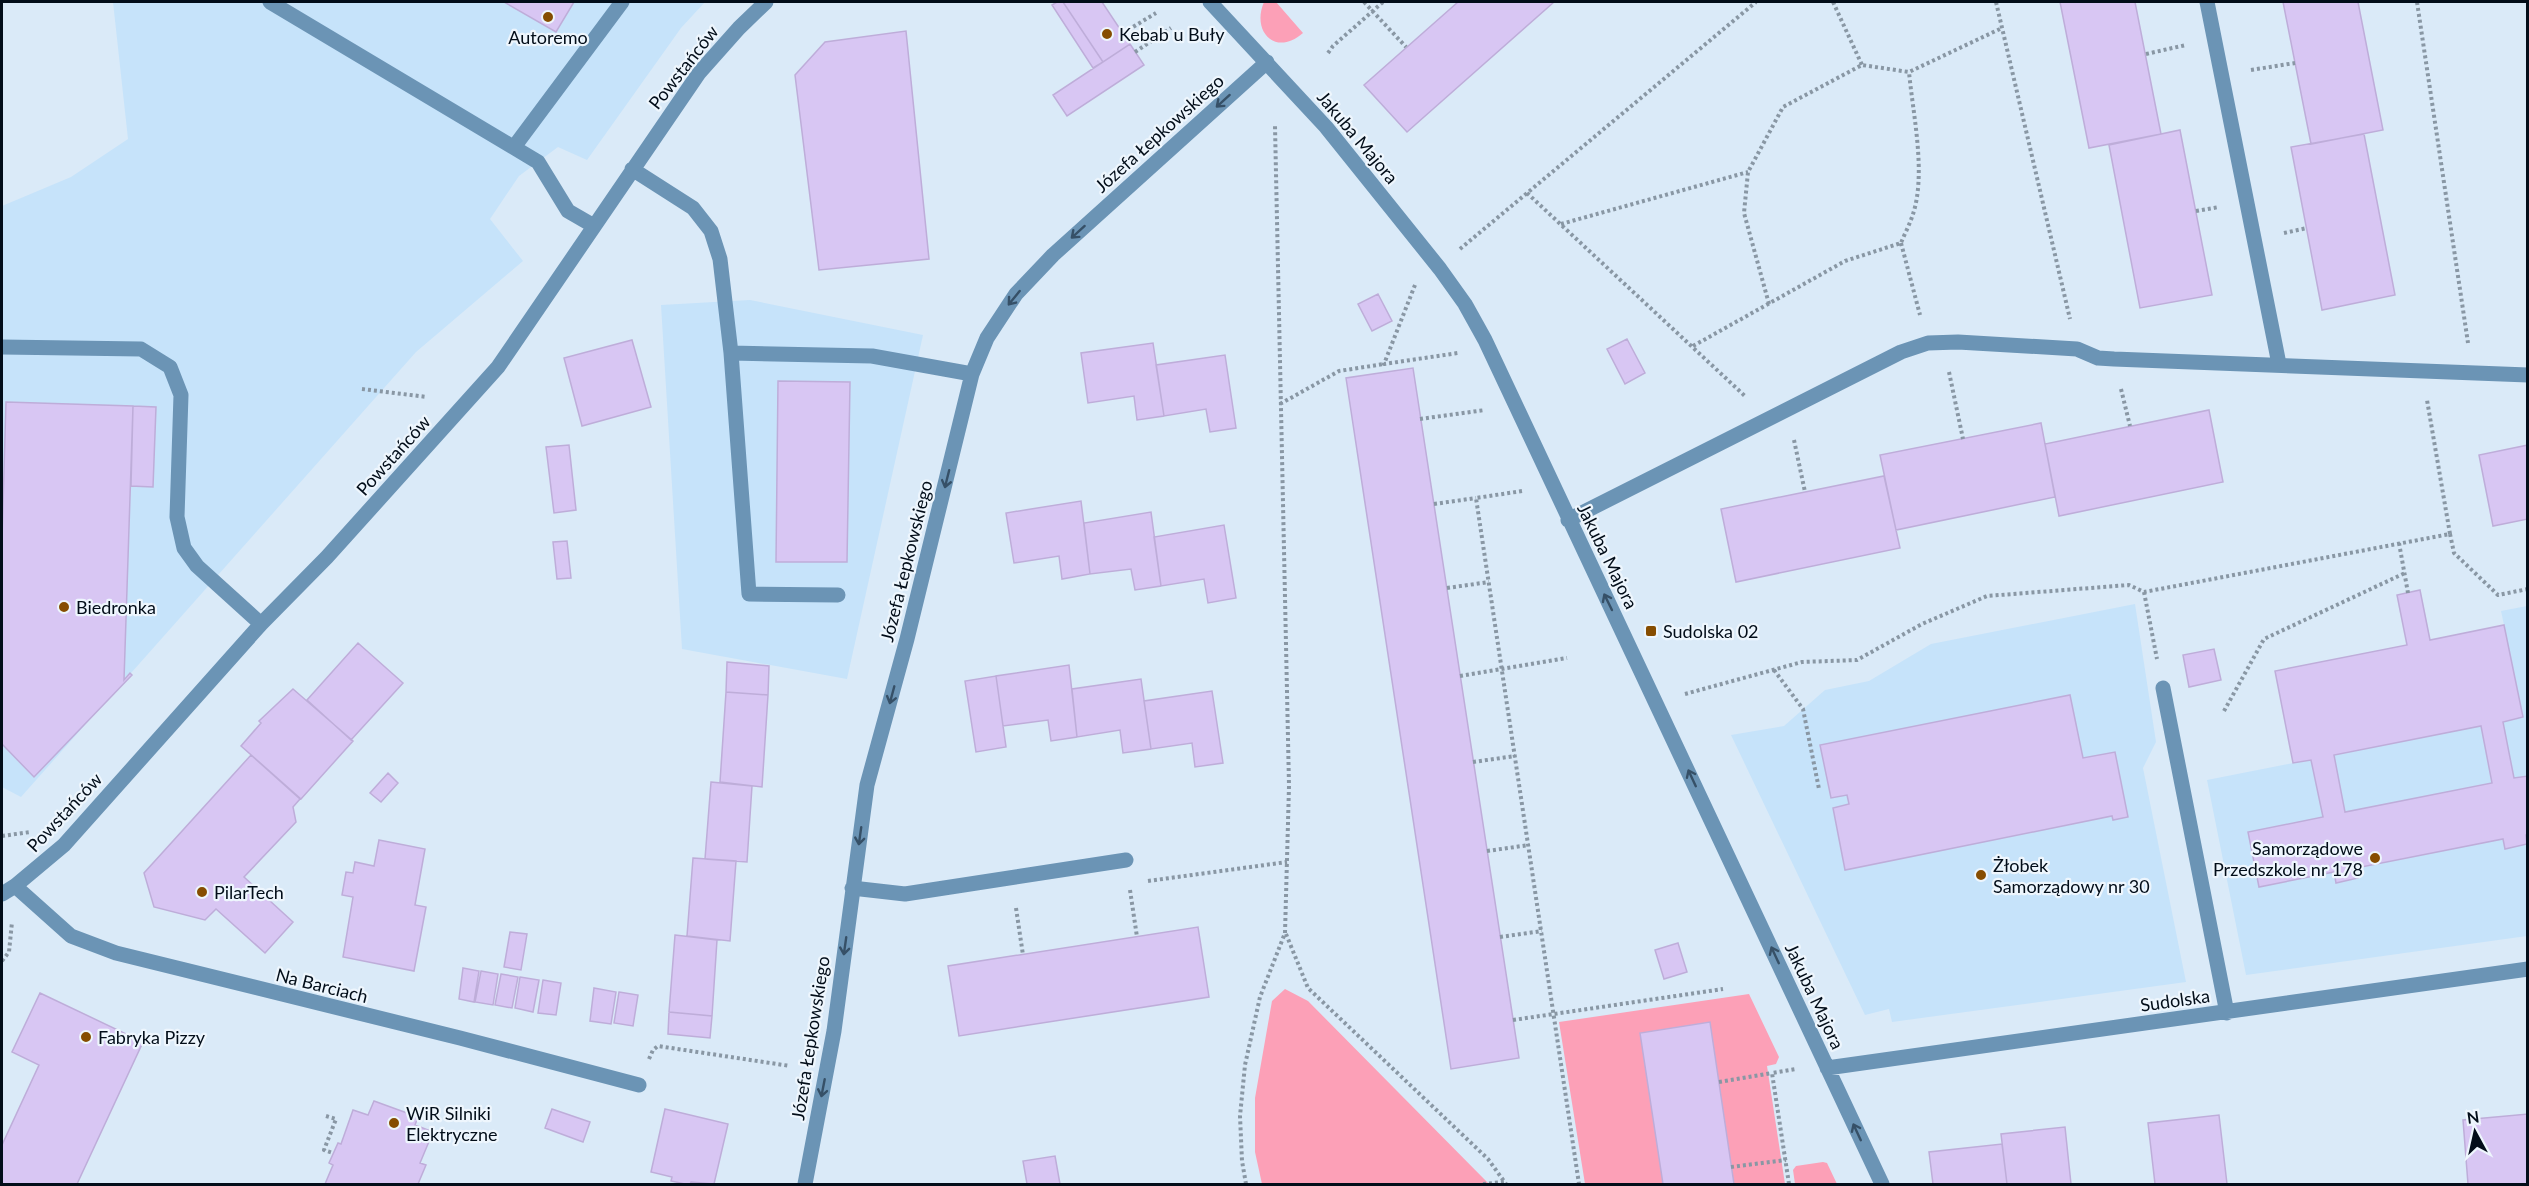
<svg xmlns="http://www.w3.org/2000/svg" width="2529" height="1186" viewBox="0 0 2529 1186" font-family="Lato,sans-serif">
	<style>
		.built { fill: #c6e3fa }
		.green { fill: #fca0b7 }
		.building { fill: #d8c6f3; stroke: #beadd9; stroke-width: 1.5; fill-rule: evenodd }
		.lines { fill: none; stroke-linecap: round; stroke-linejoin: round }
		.path { stroke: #8997a4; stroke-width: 4; stroke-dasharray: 3 3; stroke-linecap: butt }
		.minor { stroke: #6b94b5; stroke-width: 15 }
		.oneway { stroke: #365067 }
		.poi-dot { fill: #864d01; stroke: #eef6fd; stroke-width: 2 }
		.labels { text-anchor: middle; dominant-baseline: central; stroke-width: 4.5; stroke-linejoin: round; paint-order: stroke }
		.poi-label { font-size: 18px; fill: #020d19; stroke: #eef6fd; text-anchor: start }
		.street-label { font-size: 18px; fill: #020d19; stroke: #eef6fd }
	</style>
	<rect width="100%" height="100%" fill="#daeaf8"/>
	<path class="built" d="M113,2H705L681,28L587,160L558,147L519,176L490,219L523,261L416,352L21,797L2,787V206L71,177L128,139Z
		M750,300L923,335L847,679L682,649L661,305Z
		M2420,590L2430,640L2504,625L2501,611L2527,606V936L2246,975L2207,780L2293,763L2275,671L2407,645L2397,595Z
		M2135,604L2156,742L2143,768L2186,982L1892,1022L1889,1009L1865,1015L1731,735L1784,726L1825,690L1869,681L1931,644Z"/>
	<path class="green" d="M1264,2H1276L1303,33C1276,57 1251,32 1264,2Z
		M1285,989L1308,1001L1489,1184H1262L1255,1152V1098L1272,1001Z
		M1749,994L1779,1057L1776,1064L1767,1066L1785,1184H1585L1559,1022Z
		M1823,1162L1827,1163L1837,1184H1795L1793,1170L1796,1166Z"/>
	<path class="building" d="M504,2H574L556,32Z
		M1057,2H1063L1103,62L1093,68L1052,5Z
		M1063,2H1102L1130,44L1103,62Z
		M1458,2H1554L1407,132L1364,85Z
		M2060,2H2135L2161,134L2089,148Z
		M2283,2H2358L2383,130L2311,144Z
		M906,31L929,259L819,270L795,75L825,42Z
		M1130,44L1144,65L1067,116L1053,95Z
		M2180,130L2212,295L2140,308L2109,145Z
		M2364,134L2395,295L2322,310L2291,147Z
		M1378,294L1392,321L1372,331L1358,304Z
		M1627,339L1645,373L1625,384L1607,349Z
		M632,340L651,407L582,426L564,358Z
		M1153,343L1164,416L1137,420L1134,396L1088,403L1081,353Z
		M1225,355L1236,428L1210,432L1206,409L1164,416L1156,365Z
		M1413,368L1519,1058L1451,1069L1346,378Z
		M778,381L850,382L847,562H776Z
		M6,402L133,406L124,680L130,673L132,675L34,777L2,744V540Z
		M133,406L156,407L153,487L131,486Z
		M2209,410L2223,482L2059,516L2045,444Z
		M2041,423L2055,497L1896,530L1880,455Z
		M569,445L576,510L554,513L546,447Z
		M2528,445V519L2493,526L2479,455Z
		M1884,476L1900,548L1736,582L1721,509Z
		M1081,501L1090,574L1062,579L1059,556L1014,563L1006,513Z
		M1151,512L1161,586L1135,590L1131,569L1090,574L1084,523Z
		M1224,525L1236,598L1208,603L1204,579L1161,586L1154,537Z
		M567,541L571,578L557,579L553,542Z
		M2420,590L2430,640L2504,625L2523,717L2503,722L2514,778L2528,776V834L2526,835L2527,844L2505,849L2503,839L2356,868L2358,878L2336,883L2334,872L2259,887L2248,832L2323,817L2311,760L2293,763L2275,671L2407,645L2397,595ZM2481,726L2492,783L2345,812L2334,755Z
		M358,643L403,683L351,740L307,700Z
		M2214,649L2221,680L2189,687L2183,655Z
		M727,662L769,666L768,695L726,692Z
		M1069,665L1077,737L1051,741L1048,720L1003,726L996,676Z
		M996,676L1006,747L976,752L965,681Z
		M1141,679L1151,749L1123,753L1120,730L1077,737L1072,689Z
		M293,689L353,741L301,799L241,746L261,723L259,721Z
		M1212,691L1223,763L1195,767L1192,743L1151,749L1144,701Z
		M726,692L768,695L762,787L720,782Z
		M2070,695L2083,758L2115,752L2128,817L2113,820L2112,816L1845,870L1833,808L1849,804L1847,795L1831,798L1820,745Z
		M251,755L300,799L293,807L296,822L244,877L293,922L265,953L216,909L205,920L154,907L144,873Z
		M388,773L398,783L381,802L370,793Z
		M711,782L752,786L747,862L705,859Z
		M379,840L425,849L415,905L426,907L414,971L343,957L353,897L342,895L346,872L353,873L355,862L374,866Z
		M693,858L736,861L730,941L687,936Z
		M1198,927L1209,997L959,1036L948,966Z
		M510,932L527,934L521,970L504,967Z
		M675,935L717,940L712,1016L669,1012Z
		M1678,943L1687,972L1664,979L1655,950Z
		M463,968L479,971L474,1002L459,999Z
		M481,971L498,974L493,1005L475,1002Z
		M501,974L518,977L512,1008L495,1005Z
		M520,977L539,980L533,1012L515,1008Z
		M543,980L561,983L556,1015L538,1013Z
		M594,988L616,992L611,1024L590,1021Z
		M619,992L638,995L633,1026L614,1023Z
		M40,993L143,1042L77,1184H2V1145L39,1065L12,1052Z
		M669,1012L712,1016L710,1038L668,1034Z
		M1710,1022L1734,1184H1663L1640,1033Z
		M374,1101L418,1117L415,1125L433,1132L420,1163L426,1165L418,1184H325L333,1165L329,1163L338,1143L341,1144L353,1110L368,1115Z
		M552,1109L590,1122L583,1142L545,1128Z
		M665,1109L728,1124L714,1184L691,1182L690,1184H685L671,1181L672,1177L651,1172Z
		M2528,1114V1184H2468L2463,1120Z
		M2219,1115L2227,1184H2155L2148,1123Z
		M2065,1127L2071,1184H2007L2001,1134Z
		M2002,1144L2007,1184H1933L1929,1152Z
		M1055,1156L1060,1184H1027L1023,1161Z"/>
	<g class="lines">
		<path class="path" d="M1364,2L1406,47
			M1833,2L1862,65
			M1996,2L2070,319
			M2417,2L2468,343
			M1123,33L1156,13
			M1135,52L1171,28
			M1328,53L1333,46L1383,2
			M2146,54L2186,45
			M2251,70L2295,63
			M1527,193L1746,397
			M2196,211L2219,207
			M1561,224L1748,172
			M2284,233L2307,228
			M1901,243L1920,315
			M1460,249L1756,2
			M1415,285L1384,364L1458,353
			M1769,304L1744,213L1748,172L1783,107L1862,65L1909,72L2002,28
			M1693,346L1845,261L1901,243C1904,235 1909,226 1912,217C1927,176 1913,115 1909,72
			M1949,372L1963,439
			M362,389L427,397
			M2121,389L2130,426
			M1280,404L1339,371L1384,364
			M1420,419L1485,410
			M1794,440L1805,492
			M1522,491L1476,498L1579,1184
			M1434,504L1476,498
			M2450,534L2454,553L2498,595L2528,589
			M2399,543L2408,593
			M1447,588L1489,582
			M2144,592L2157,659
			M1774,670L1803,709L1819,789
			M1460,676L1567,658
			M1685,694L1802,662L1857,660L1922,624L1987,596L2129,585L2144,592L2450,534L2427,400
			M2224,711L2264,639L2405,573
			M1473,762L1515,756
			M2,836L30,832
			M1487,851L1529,845
			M1148,881L1287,862
			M1130,890L1137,937
			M1016,908L1023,955
			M1286,934L1308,988L1488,1159L1506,1184
			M1500,937L1542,931
			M2,961L9,952L12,922
			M1513,1020L1723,989
			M649,1059L653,1050L658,1046L790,1066
			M1719,1082L1772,1073
			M326,1116L336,1119L324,1150L333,1153
			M1731,1167L1786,1160
			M1246,1184L1242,1161L1240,1116L1245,1065L1260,997L1285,933L1289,786L1275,126
			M1483,1184L1504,1182
			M1789,1184L1772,1073L1796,1069"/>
		<path class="minor" d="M270,2L538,162L568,211L594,226
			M1210,2L1326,127L1440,269L1465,304L1485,340L1882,1184
			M2207,2L2279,364
			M514,147L622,2
			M632,169L693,208L711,231L720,259L731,353L749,594L838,595
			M2,347L141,349L170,367L181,395L177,517L184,548L197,566L261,624
			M731,353L872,356L972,374
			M1568,520L1901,352L1928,343L1958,342L2077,349L2098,358L2114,359L2528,375
			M2163,688L2227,1013
			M15,886L71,936L116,953L460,1038L639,1085
			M852,888L905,894L1126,860
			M2,894L15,886L64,845L261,624L327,557L498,367L699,73L739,28L766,2
			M1827,1068L2528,969
			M805,1184L834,1031L867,785L907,639L972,374L987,338L1016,294L1053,255L1267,62"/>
	</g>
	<defs><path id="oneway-shaft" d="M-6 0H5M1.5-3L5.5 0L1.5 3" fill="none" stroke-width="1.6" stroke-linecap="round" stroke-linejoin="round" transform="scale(1.5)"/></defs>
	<g class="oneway">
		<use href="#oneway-shaft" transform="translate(1223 101) rotate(138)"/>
		<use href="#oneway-shaft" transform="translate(1078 232) rotate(138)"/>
		<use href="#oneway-shaft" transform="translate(1014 298) rotate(129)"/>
		<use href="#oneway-shaft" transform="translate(947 479) rotate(104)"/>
		<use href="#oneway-shaft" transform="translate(1608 602) rotate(-116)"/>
		<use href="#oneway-shaft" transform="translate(892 695) rotate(105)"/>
		<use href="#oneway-shaft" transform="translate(1692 778) rotate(-115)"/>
		<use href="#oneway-shaft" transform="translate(860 836) rotate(98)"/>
		<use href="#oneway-shaft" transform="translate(845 946) rotate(98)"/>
		<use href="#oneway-shaft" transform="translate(1775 955) rotate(-115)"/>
		<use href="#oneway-shaft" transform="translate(823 1088) rotate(101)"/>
		<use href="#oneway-shaft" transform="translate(1857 1132) rotate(-115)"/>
	</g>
	<g class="poi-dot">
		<circle cx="548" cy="17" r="6"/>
		<circle cx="1107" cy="34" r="6"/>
		<circle cx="64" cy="607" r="6"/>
		<rect x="1645" y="625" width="12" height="12" rx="3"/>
		<circle cx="2375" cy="858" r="6"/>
		<circle cx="1981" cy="875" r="6"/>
		<circle cx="202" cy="892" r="6"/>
		<circle cx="86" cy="1037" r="6"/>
		<circle cx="394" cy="1123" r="6"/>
	</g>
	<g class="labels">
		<g class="poi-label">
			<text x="1119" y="34">Kebab u Buły</text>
			<text x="548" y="37" text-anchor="middle">Autoremo</text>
			<text x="76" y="607">Biedronka</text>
			<text x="1663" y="631">Sudolska 02</text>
			<text x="2363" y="848" text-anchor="end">Samorządowe<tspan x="2363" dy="21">Przedszkole nr 178</tspan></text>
			<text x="1993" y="865">Żłobek<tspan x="1993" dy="21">Samorządowy nr 30</tspan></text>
			<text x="214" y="892">PilarTech</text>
			<text x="98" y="1037">Fabryka Pizzy</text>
			<text x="406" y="1113">WiR Silniki<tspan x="406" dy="21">Elektryczne</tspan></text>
		</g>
		<g class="street-label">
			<text transform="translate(683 67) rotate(-52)">Powstańców</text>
			<text transform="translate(1159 133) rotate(-42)">Józefa Łepkowskiego</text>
			<text transform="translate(1358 137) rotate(50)">Jakuba Majora</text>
			<text transform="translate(393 455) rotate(-48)">Powstańców</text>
			<text transform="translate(1608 556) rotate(64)">Jakuba Majora</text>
			<text transform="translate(906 561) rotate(-76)">Józefa Łepkowskiego</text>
			<text transform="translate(64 812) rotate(-47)">Powstańców</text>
			<text transform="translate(322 985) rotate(14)">Na Barciach</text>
			<text transform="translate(1815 996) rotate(65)">Jakuba Majora</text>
			<text transform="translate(2175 1000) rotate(-8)">Sudolska</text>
			<text transform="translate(810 1038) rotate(-81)">Józefa Łepkowskiego</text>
		</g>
	</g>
	<rect width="2529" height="1186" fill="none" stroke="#020d19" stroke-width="6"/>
	<g transform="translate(2475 1132) rotate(352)" stroke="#eef6fd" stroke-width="4.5" paint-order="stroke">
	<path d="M0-4.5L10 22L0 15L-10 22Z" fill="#020d19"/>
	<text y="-9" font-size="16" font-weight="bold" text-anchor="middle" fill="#020d19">N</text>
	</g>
</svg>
